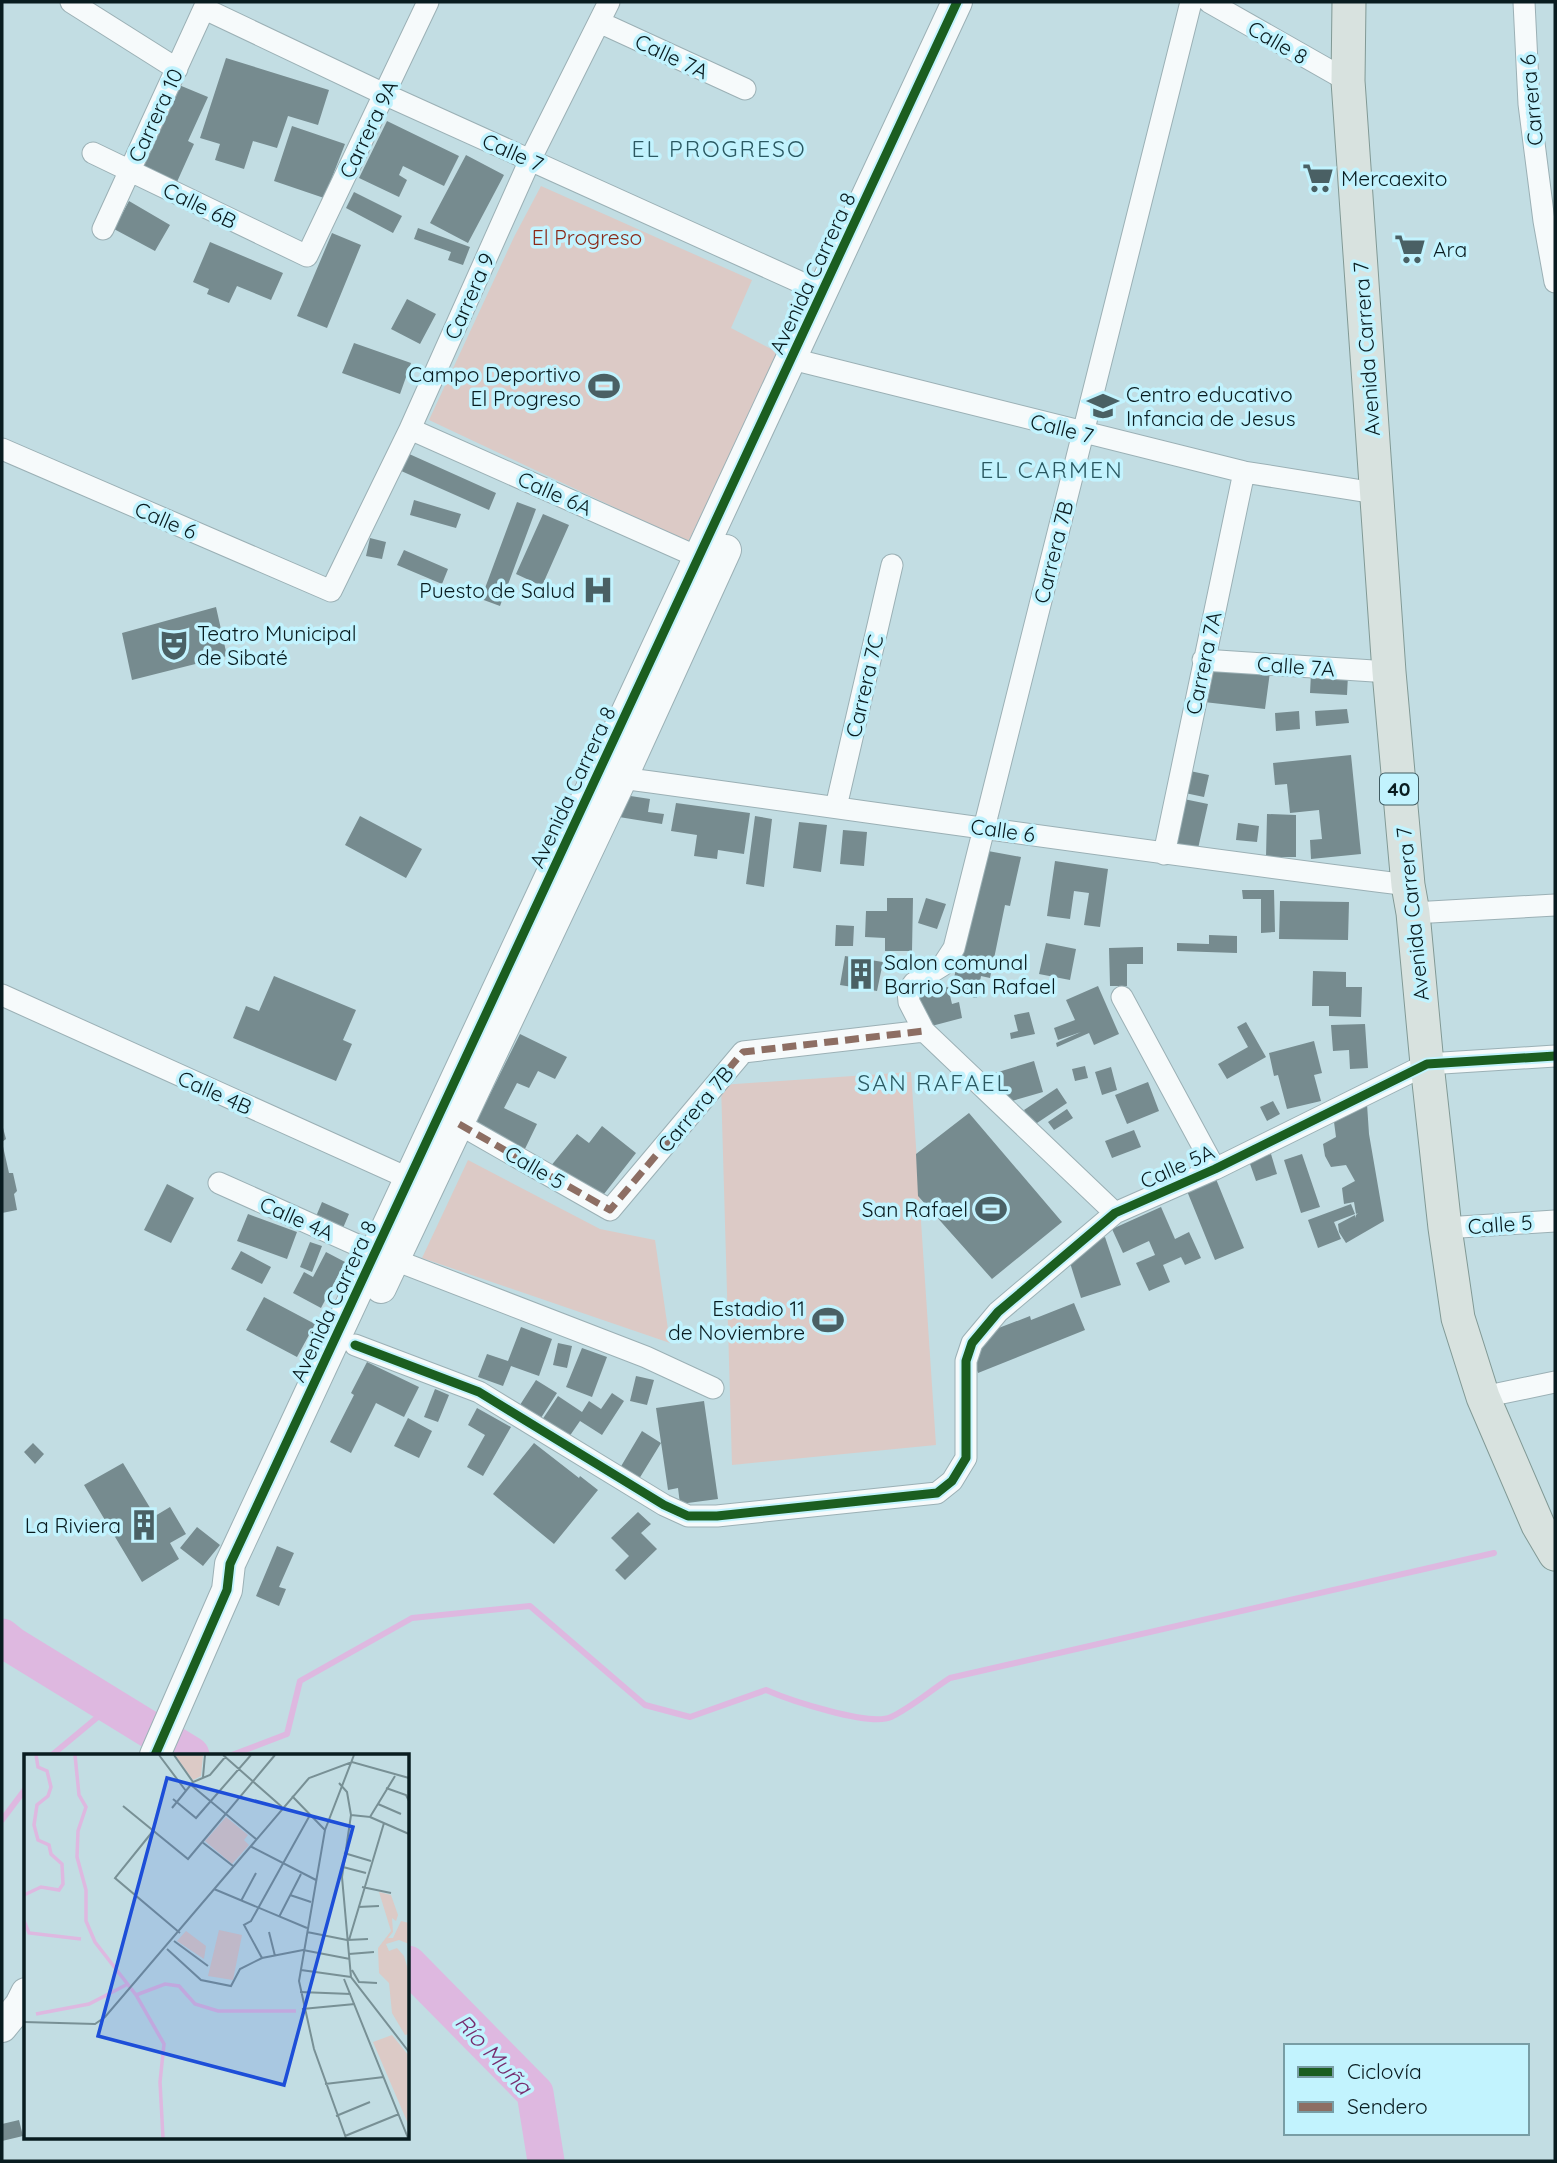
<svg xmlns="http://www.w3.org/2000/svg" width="1557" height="2163" viewBox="0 0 1557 2163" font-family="Quicksand,sans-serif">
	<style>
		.green { fill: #dccac6 }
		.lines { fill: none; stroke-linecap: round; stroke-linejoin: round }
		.stream { stroke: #deb8e0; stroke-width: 6 }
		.river { stroke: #deb8e0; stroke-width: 37 }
		.building { fill: #768b8f }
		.street-casing { stroke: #9bb0b5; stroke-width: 23 }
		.secondary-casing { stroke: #9bb0b5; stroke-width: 32 }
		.primary-casing { stroke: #819995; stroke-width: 35 }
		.street { stroke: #f6fafb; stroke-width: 21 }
		.secondary { stroke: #f6fafb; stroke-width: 30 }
		.primary { stroke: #d8e2df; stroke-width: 33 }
		.quiet { stroke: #8d6e63; stroke-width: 7; stroke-dasharray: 14 7; stroke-linecap: butt }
		.cycleway-casing { stroke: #c2f3fe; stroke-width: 13 }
		.cycleway { stroke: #1b5e20; stroke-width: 9 }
		.labels { text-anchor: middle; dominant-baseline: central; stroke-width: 7; stroke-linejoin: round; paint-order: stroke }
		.shield { fill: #c2f3fe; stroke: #405c63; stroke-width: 2 }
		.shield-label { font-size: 19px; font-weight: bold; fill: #091c20 }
		.street-label { font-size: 21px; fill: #091c20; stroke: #c2f3fe }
		.poi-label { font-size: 21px; fill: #091c20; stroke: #c2f3fe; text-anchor: start }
		.park-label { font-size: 21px; fill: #8b2a19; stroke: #c2f3fe }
		.neighbourhood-label { font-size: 23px; letter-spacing: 2px; fill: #2b5962; stroke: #c2f3fe }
		.water-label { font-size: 23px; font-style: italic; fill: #782d6f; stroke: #c2f3fe }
		.inset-river { fill: none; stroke: #deb8e0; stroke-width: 3.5 }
		.inset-road { fill: none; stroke: #789095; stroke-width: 2 }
		.view { fill: #1d4ed8; fill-opacity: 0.15; stroke: #1d4ed8; stroke-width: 3.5 }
		.inset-edge { fill: none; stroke: #091c20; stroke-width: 3.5 }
	</style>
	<rect width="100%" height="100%" fill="#c2dde3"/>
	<path class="green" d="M541,186L752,280L731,328L779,353L688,542L429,420L514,237Z
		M911,1072L936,1445L732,1465L721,1085Z
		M468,1160L600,1229L655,1240L670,1343L422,1258Z"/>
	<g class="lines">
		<path class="stream" d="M52,1755L111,1706
			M232,1755L287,1734L300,1681L412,1618L530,1606L645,1705L690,1717L766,1690C789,1700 870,1727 891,1717C912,1707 931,1690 950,1678L1494,1553
			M2,1820L26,1788"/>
		<path class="river" d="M2,1637L12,1645L191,1755
			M408,1964L535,2093L546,2161"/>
	</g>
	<path class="building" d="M226,58L329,90L318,125L288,116L277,148L253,141L244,169L215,160L220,144L200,138Z
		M179,85L208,97L188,141L194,144L172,193L138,178Z
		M387,121L459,156L444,186L403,166L399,175L407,180L399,197L359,178Z
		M292,126L345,144L324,198L274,181Z
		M466,155L504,175L468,243L430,223Z
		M354,192L402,216L393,233L346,208Z
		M129,201L170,225L155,251L114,229Z
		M418,228L470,247L463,265L448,260L451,252L414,239Z
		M332,233L361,245L327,328L297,316Z
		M210,242L283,273L271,300L237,286L229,303L207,294L209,289L193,282Z
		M407,299L436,314L420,344L391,329Z
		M354,343L411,363L400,394L342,373Z
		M407,453L496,493L489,510L399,470Z
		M414,500L461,514L456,528L410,515Z
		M517,502L536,509L500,606L481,599Z
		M543,514L569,525L542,586L516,574Z
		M370,538L386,542L382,559L366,556Z
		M404,550L448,569L442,584L397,565Z
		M216,607L227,656L132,680L122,633Z
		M1209,664L1270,672L1265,709L1204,702Z
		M1311,673L1348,675L1347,695L1310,693Z
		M1347,709L1349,723L1316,726L1315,711Z
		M1299,711L1300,729L1276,731L1275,713Z
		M1351,755L1361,854L1311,859L1310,840L1322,839L1319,810L1290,813L1287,784L1275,785L1273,763Z
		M1190,771L1209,775L1204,797L1185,793Z
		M624,795L650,799L648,812L664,814L662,824L619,817Z
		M1179,798L1208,804L1197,853L1168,847Z
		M676,803L750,813L744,854L718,850L717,859L694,856L697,835L671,831Z
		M1267,814L1296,815V857H1266Z
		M360,816L422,849L406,878L345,845Z
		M755,816L772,819L764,887L746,884Z
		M799,822L827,825L821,872L793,868Z
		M1238,823L1259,826L1257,842L1236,840Z
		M843,830L867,832L864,866L840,864Z
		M988,851L1021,857L1010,906L1005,905L990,978L981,976L977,998L951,993L970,900L977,901Z
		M1055,861L1108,869L1100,927L1084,925L1089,893L1074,891L1070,919L1047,916Z
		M1242,890H1274L1275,932L1261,933V899H1243Z
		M887,898H913L912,951H885V938L865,937L866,911H887Z
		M926,898L946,904L937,929L918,923Z
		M1280,901L1349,902L1348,940L1279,939Z
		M836,925L854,926L853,946H835Z
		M1209,935L1237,936V953L1177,951V943L1209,944Z
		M1046,943L1076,949L1070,980L1039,974Z
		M1143,947V964H1127V986H1110L1109,948Z
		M845,956L883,962L877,991L840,985Z
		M1313,971L1346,972V987H1362L1361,1017L1329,1016V1006H1312Z
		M274,976L356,1010L343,1040L352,1044L336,1081L233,1038L246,1006L259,1011Z
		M1098,986L1119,1034L1094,1045L1089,1033L1057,1047L1056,1043L1081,1032L1058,1040L1054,1028L1075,1020L1066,1000Z
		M948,987L952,1004L959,1002L962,1018L924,1028L916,995Z
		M1029,1012L1035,1034L1011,1039L1010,1033L1018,1031L1014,1015Z
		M1246,1022L1266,1057L1227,1079L1218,1064L1248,1047L1237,1027Z
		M1365,1024L1368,1068L1350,1069L1349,1050L1333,1051L1331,1025Z
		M520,1034L567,1057L555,1079L538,1071L529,1088L517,1083L504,1108L537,1124L523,1153L473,1128Z
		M1314,1041L1322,1073L1314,1075L1321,1101L1287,1109L1278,1075L1274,1076L1269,1053Z
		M1034,1061L1043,1092L1005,1103L995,1073Z
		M1085,1066L1088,1078L1075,1081L1072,1069Z
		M1111,1067L1117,1090L1102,1095L1095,1072Z
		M1148,1082L1159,1111L1127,1124L1115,1095Z
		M1057,1088L1067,1103L1034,1125L1024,1110Z
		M1273,1101L1280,1114L1267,1121L1260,1107Z
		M1367,1104L1369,1134L1384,1221L1346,1243L1339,1232L1338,1224L1355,1215L1356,1218V1215L1358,1213L1356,1214L1354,1202L1344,1204L1342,1188L1355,1181L1346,1165L1331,1167L1325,1156L1323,1144L1336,1137L1334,1122Z
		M1067,1109L1073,1118L1054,1130L1048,1122Z
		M969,1113L1062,1222L992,1279L918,1196L916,1154Z
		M2,1124L6,1139L2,1142L9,1173H13L17,1191L14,1194L17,1210L2,1213Z
		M602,1126L636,1153L597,1203L550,1167L577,1134L589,1143Z
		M1134,1130L1141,1147L1112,1158L1105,1141Z
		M1271,1154L1277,1174L1256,1181L1249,1161Z
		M1302,1154L1320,1207L1301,1213L1284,1160Z
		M1216,1179L1244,1248L1215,1260L1187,1191Z
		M167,1184L194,1198L171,1243L144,1230Z
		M322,1202L349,1214L337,1242L310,1231Z
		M1351,1204L1355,1214L1334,1222L1341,1239L1318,1248L1308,1220Z
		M1161,1207L1175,1239L1189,1232L1201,1258L1185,1265L1181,1257L1163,1265L1170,1282L1149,1291L1136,1263L1155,1255L1149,1241L1123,1253L1112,1229Z
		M248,1214L297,1232L287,1259L237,1241Z
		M1105,1237L1121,1285L1081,1298L1066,1250Z
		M310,1242L322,1246L312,1272L300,1267Z
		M241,1251L271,1267L262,1284L231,1269Z
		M326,1252L345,1262L321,1308L293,1293L304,1272L313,1277Z
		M264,1297L315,1324L297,1357L246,1330Z
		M1074,1303L1085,1330L978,1373L965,1341L1030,1316L1031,1320Z
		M521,1327L552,1339L539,1376L511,1366L503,1386L478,1377L487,1354L508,1361Z
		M558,1343L572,1346L567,1368L553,1365Z
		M582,1348L607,1357L592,1397L566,1387Z
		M367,1362L419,1387L404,1417L376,1403L351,1453L330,1442L354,1395L351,1393Z
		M636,1376L654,1380L647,1405L630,1401Z
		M536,1380L557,1393L539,1421L518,1408Z
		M435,1389L449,1395L438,1422L424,1417Z
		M612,1393L624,1401L602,1435L580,1421L569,1437L542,1420L558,1396L582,1412L589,1401L601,1409Z
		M704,1401L718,1499L680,1504L678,1488L668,1490L656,1408Z
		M477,1408L511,1427L483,1476L467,1467L485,1435L468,1425Z
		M408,1418L432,1431L419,1458L394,1446Z
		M642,1431L661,1443L639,1479L620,1468Z
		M33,1443L44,1454L35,1464L24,1452Z
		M534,1443L579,1478L580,1476L598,1490L554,1544L493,1494Z
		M123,1463L155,1516L170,1507L186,1534L170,1543L179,1559L142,1582L84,1485Z
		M638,1512L651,1524L641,1533L657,1549L625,1580L615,1570L629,1556L611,1538Z
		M197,1527L220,1545L203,1566L180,1548Z
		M277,1546L294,1553L279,1587L286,1589L279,1606L256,1596Z
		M19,2120L23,2136L2,2141V2124Z"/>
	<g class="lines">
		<defs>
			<path id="street" d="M71,2L177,69
				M1209,2L1348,81
				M1524,2L1529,104L1544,221L1555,282
				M205,9L384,94L822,292
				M599,22L745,89
				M93,153L307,256L428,2
				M103,229L207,2
				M792,359L1244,472L1375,493
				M410,429L700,558
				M2,449L331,591L410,429L530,160L609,2
				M1203,660L1389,672
				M610,774L622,778C885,814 1146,852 1408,885
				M836,807L892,565
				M1164,854L1244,472
				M1413,913L1555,905
				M2,995L421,1184
				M1122,997L1215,1169
				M459,1124L610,1210L743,1052L924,1031
				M219,1183L375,1253
				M1115,1213L924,1031L909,1002L908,991L914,983L943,965L954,948L1191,2
				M1445,1228L1555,1221
				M395,1260L646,1357L713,1388
				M355,1345L479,1392L664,1505L688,1516H717L937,1493L952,1481L966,1458V1361L972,1343L998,1312L1115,1213L1215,1169L1427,1064L1555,1056
				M1483,1397L1555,1382"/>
			<path id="secondary" d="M381,1288L622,778L726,550
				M155,1755L227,1590L230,1564L957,2
				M2,2027L20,2005L26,1993"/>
			<path id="primary" d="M1349,2L1348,81L1389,672L1408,885L1413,913L1427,1064L1445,1228L1458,1318L1483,1397L1538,1525L1555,1554"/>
		</defs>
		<use href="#street" class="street-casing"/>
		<use href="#secondary" class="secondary-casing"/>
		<use href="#primary" class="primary-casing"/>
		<use href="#street" class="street"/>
		<use href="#secondary" class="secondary"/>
		<use href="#primary" class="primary"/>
		<path class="quiet" d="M459,1124L610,1210L743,1052L924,1031"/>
		<defs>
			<path id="cycleway" d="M355,1345L479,1392L664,1505L688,1516H717L937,1493L952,1481L966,1458V1361L972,1343L998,1312L1115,1213L1215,1169L1427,1064L1555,1056
				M155,1755L227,1590L230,1564L957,2"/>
		</defs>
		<use href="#cycleway" class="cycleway-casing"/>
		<use href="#cycleway" class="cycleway"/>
	</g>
	<defs>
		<symbol id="supermarket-bare" viewBox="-9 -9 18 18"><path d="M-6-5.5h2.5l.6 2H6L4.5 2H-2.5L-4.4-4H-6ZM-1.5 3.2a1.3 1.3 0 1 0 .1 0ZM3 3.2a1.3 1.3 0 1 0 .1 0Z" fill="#4a6064" stroke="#c2f3fe" stroke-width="2.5" paint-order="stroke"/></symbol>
		<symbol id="stadium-bare" viewBox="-9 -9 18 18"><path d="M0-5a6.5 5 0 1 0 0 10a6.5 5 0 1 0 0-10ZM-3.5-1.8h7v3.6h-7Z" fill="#4a6064" stroke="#c2f3fe" stroke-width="2.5" paint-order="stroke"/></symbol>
		<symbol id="school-bare" viewBox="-9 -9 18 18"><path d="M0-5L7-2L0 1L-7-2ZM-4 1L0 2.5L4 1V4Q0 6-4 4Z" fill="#4a6064" stroke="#c2f3fe" stroke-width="2.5" paint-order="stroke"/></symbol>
		<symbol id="hospital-bare" viewBox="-9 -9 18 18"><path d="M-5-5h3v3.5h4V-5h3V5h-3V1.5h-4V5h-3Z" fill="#4a6064" stroke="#c2f3fe" stroke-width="2.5" paint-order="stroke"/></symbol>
		<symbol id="theatre-bare" viewBox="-9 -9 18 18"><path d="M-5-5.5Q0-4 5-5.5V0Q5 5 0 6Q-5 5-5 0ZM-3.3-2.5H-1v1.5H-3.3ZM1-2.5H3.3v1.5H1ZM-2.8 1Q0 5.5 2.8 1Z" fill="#4a6064" stroke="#c2f3fe" stroke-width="2.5" paint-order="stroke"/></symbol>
		<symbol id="building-bare" viewBox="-9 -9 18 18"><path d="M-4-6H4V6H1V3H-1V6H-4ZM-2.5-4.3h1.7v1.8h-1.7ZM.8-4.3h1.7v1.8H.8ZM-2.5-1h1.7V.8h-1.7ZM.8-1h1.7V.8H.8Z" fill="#4a6064" stroke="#c2f3fe" stroke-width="2.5" paint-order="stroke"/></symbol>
	</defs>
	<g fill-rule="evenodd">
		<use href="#supermarket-bare" x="1296" y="156" width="44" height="44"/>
		<use href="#supermarket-bare" x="1388" y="227" width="44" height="44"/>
		<use href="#stadium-bare" x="582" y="364" width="44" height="44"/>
		<use href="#school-bare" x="1081" y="384" width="44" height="44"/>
		<use href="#hospital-bare" x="576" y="568" width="44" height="44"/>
		<use href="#theatre-bare" x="152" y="623" width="44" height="44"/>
		<use href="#building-bare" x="839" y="952" width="44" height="44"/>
		<use href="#stadium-bare" x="969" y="1187" width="44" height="44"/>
		<use href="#stadium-bare" x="806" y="1298" width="44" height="44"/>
		<use href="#building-bare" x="122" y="1503" width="44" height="44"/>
	</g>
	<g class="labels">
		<rect class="shield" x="1380" y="773.5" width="38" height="31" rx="5"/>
		<g class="shield-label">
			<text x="1399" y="789">40</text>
		</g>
		<g class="street-label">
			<text transform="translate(1278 42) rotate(30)">Calle 8</text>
			<text transform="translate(672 56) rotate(25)">Calle 7A</text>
			<text transform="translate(1531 100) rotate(-95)">Carrera 6</text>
			<text transform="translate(155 115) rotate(-65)">Carrera 10</text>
			<text transform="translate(368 129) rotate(-64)">Carrera 9A</text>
			<text transform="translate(513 152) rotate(24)">Calle 7</text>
			<text transform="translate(200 205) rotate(26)">Calle 6B</text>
			<text transform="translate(812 273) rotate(-65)">Avenida Carrera 8</text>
			<text transform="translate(469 296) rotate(-66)">Carrera 9</text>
			<text transform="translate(1366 349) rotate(-94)">Avenida Carrera 7</text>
			<text transform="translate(1062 428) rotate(14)">Calle 7</text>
			<text transform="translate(555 493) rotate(24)">Calle 6A</text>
			<text transform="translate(166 520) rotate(23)">Calle 6</text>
			<text transform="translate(1053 552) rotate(-76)">Carrera 7B</text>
			<text transform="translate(1203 663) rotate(-78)">Carrera 7A</text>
			<text transform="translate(1296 666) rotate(4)">Calle 7A</text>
			<text transform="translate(864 686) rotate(-77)">Carrera 7C</text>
			<text transform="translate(572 787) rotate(-65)">Avenida Carrera 8</text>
			<text transform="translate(1003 830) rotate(8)">Calle 6</text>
			<text transform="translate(1412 914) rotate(-96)">Avenida Carrera 7</text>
			<text transform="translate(215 1092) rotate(24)">Calle 4B</text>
			<text transform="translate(695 1109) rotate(-50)">Carrera 7B</text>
			<text transform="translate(1177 1166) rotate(-24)">Calle 5A</text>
			<text transform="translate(535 1167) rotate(30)">Calle 5</text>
			<text transform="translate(297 1218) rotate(24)">Calle 4A</text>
			<text transform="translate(1500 1224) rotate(-4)">Calle 5</text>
			<text transform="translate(333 1301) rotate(-65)">Avenida Carrera 8</text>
		</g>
		<g class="poi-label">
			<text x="1341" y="178">Mercaexito</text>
			<text x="1433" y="249">Ara</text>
			<text x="581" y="374" text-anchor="end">Campo Deportivo<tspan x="581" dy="24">El Progreso</tspan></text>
			<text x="1126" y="394">Centro educativo<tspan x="1126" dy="24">Infancia de Jesus</tspan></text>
			<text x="575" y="590" text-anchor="end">Puesto de Salud</text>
			<text x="197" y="633">Teatro Municipal<tspan x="197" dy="24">de Sibaté</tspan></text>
			<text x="884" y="962">Salon comunal<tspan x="884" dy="24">Barrio San Rafael</tspan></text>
			<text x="968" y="1209" text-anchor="end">San Rafael</text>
			<text x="805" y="1308" text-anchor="end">Estadio 11<tspan x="805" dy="24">de Noviembre</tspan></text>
			<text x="121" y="1525" text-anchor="end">La Riviera</text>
		</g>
		<g class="park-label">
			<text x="587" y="237">El Progreso</text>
		</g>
		<g class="neighbourhood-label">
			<text x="719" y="148">EL PROGRESO</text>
			<text x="1052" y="469">EL CARMEN</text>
			<text x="934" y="1082">SAN RAFAEL</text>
		</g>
		<g class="water-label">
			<text transform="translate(494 2054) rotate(47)">Río Muña</text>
		</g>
	</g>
	<g transform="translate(24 1754)">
		<rect width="385" height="385" fill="#c2dde3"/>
		<path d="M151,1H179L177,22L169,26ZM202,63L224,81L220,86L225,91L208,110L181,87ZM195,176L218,181L209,226L184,222ZM162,177L182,192L180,205L153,187ZM368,281L385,302V372L349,288Z" fill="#dccac6"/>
		<path d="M355,138L367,141L374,161L372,167L368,164L369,178L364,184H369L377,167L385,169V190L375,186L362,190L365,197L373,194L380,202L385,219V280L381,281L368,259L365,229L355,219L354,194L367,177Z" fill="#dccac6"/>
		<path class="inset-river" d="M51,1L55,41L62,53L54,77L53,103L62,136V167L71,188L112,241L140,290L136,328L139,384M0,141L17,133L35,136L39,130L38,110L27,100L25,91L14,86L10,71L13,51L24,42L27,33L23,17L14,13L12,1M0,167L5,179L57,185M112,241L141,230L155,232L171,250L194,257H272M12,260L65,250L102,231"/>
		<path class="inset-road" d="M135,1L162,37M150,1L169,28M199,1L258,53M179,23L181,1M315,29L323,38L327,61L318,123L327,223L385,298M167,31L232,85M362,34L382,41L385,47M268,42L301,76M149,45L172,64L227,1M354,50L377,60M99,52L164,105L251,1M148,54L169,28L186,21L202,2M327,61L346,63L371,22M346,63L385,80M129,77L91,124L156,179M178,88L209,112M226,92L292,126M320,99L347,107M319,113L342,119M338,133L367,139M190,135L283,174M266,141L287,148M217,147L232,119M334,153L355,152M255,163L277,120M245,178L251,202M283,178L323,186L344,185M325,186L360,69M150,187L184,212M143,195L177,226L207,232L216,215L238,204L279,196L326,205M325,200L350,198M238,204L220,171L227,167L286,61M277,216L327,223M328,216L335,228L353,229M320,225L384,384M276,238L327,240M278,255L331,250M0,268L71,270L81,263L285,24L328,8L385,24M301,330L360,323M312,362L346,348M321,382L375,360M322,384L290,295L275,227L301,76L330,1"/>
		<path class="view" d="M143,24L329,73L260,331L74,282Z"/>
		<rect width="385" height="385" class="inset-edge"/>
	</g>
	<rect width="1557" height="2163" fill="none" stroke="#091c20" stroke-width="7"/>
	<rect x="1284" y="2044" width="245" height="91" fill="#c2f3fe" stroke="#789da5" stroke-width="2"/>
	<rect x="1298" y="2067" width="35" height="10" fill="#1b5e20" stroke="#789da5" stroke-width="2"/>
	<text x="1347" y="2079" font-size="21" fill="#091c20">Ciclovía</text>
	<rect x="1298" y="2102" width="35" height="10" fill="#8d6e63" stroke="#789da5" stroke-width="2"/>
	<text x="1347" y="2114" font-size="21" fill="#091c20">Sendero</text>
</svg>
